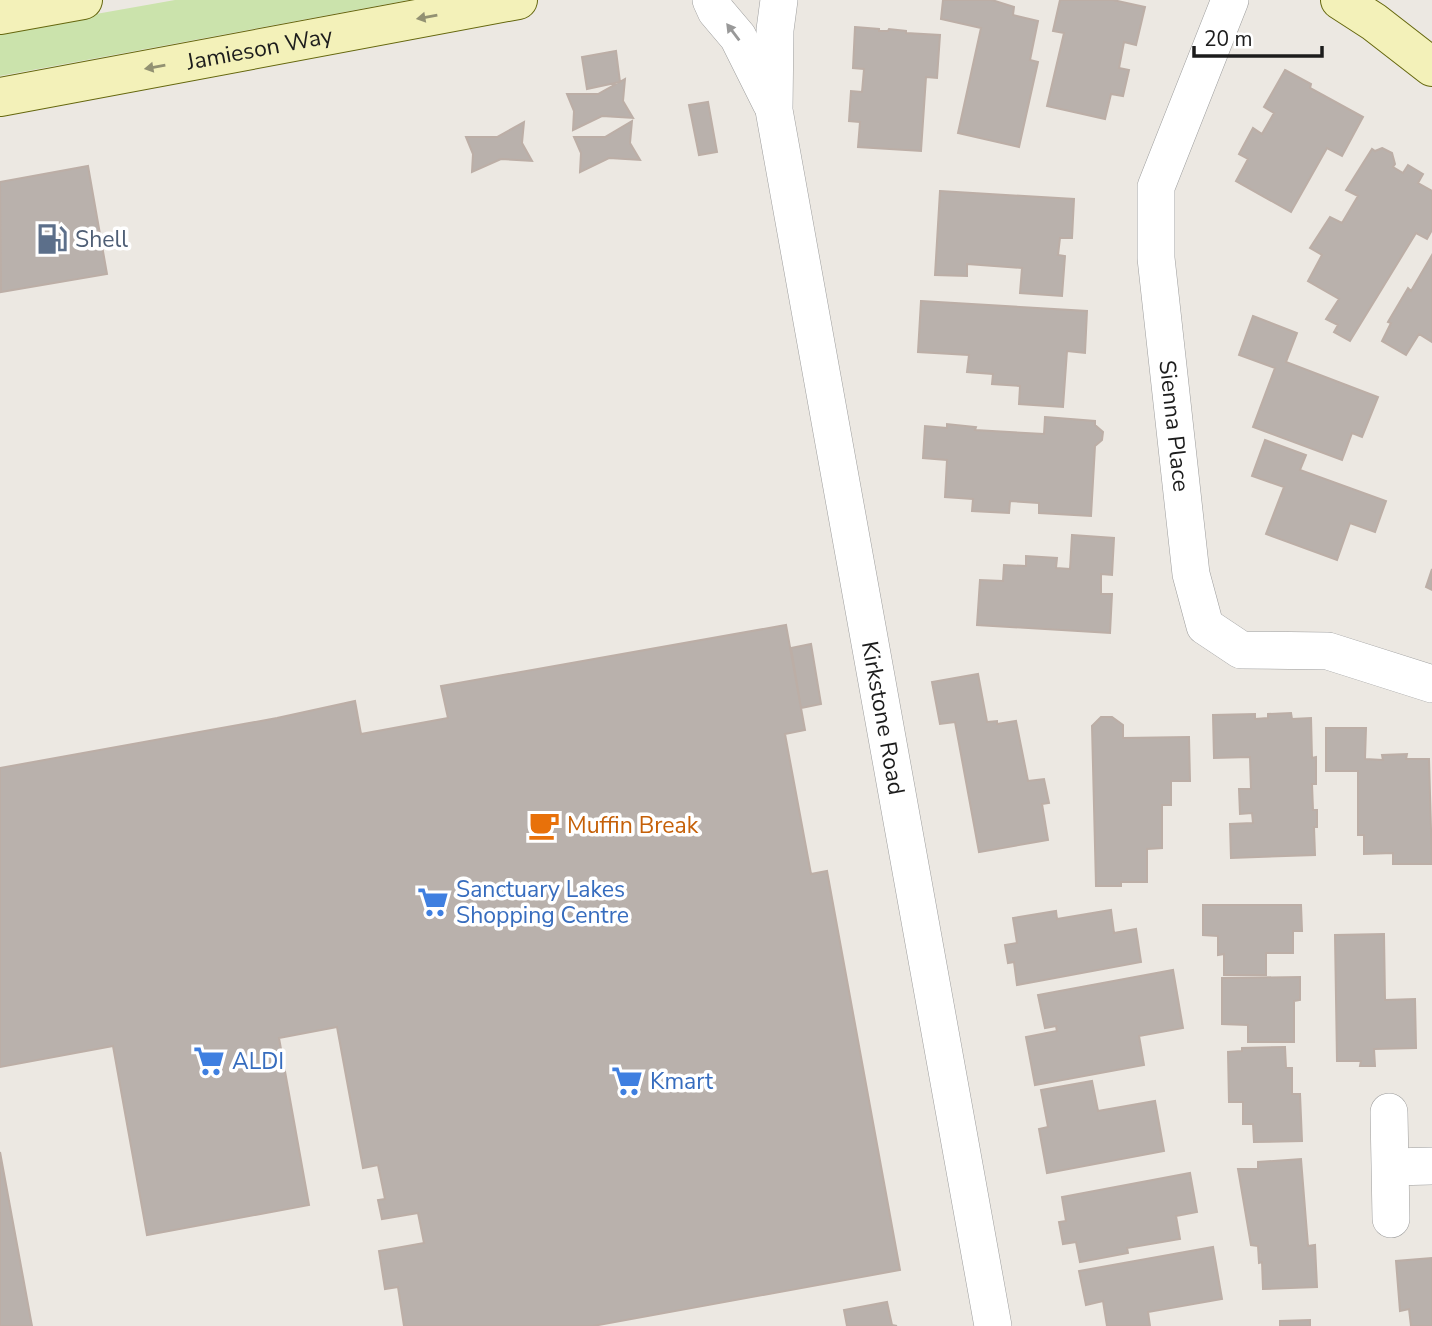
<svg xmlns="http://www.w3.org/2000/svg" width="1432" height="1326" viewBox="0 0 1432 1326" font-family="'Nunito Sans',sans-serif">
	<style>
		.grass { fill: #cbe3ac }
		.building { fill: #b9b1ac; stroke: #bcaea6; stroke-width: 2 }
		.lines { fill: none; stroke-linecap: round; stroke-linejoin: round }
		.street-casing { stroke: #9d9d9d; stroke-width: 38 }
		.secondary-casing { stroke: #65670e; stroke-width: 40 }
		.street { stroke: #fff; stroke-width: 37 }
		.secondary { stroke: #f3f1b9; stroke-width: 38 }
		.oneway { fill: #929172 }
		.oneway2 { fill: #999 }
		.labels { text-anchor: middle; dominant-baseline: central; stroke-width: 7; stroke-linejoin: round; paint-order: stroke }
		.street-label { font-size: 23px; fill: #1c1c1c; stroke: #fff }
		.service-label { font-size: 23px; fill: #4e5e75; stroke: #fff; text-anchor: start }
		.food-label { font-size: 23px; fill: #c56008; stroke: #fff; text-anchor: start }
		.shop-label { font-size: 23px; fill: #366cbe; stroke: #fff; text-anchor: start }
	</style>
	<rect width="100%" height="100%" fill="#ece8e2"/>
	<path class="grass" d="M175,0H409L0,76V31Z"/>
	<path class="building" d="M943,0H992L1014,7L1013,15L1038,21L1030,60L1038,62L1019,147L958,133L981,28L941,19Z
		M1060,0H1113L1145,7L1136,45L1124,42L1119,68L1129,70L1123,96L1111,94L1105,119L1047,106L1064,33L1053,31Z
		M855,27L879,29V31H888L889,29L906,31V33L940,35L937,78L926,77L921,151L858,147L860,122L849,121L851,91L862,92L864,69L853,68Z
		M616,51L620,82L587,89L582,57Z
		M1285,70L1311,84L1310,88L1363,117L1342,156L1327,148L1291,212L1236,181L1248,159L1239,154L1253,128L1262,134L1274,113L1264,107Z
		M625,79L623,101L633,118L602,116L573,130L574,111L567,94H598Z
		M708,102L717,152L699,155L689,105Z
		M632,121L630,143L640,160L609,158L580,172L581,153L574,137H605Z
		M524,122L522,143L532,161L501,159L472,172L473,154L466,137H497Z
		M1382,148L1392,153L1395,164L1393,167L1403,173L1408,165L1423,174L1418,183L1432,191V230L1427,239L1416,233L1350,341L1334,332L1338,325L1326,319L1339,299L1308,281L1322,255L1310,248L1330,217L1342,223L1358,196L1346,190L1372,149L1375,151Z
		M88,166L107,274L1,292L0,182Z
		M940,191L1074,199L1072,238H1060L1058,255L1065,256L1062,296L1020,293L1022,268L967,264V276L935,275Z
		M1432,255V342L1419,334L1406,355L1382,341L1391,323L1388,322L1408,288L1411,291Z
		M921,301L1087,311L1085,353L1067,351L1063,407L1019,404L1020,386L992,384L993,374L967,372L969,355L918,352Z
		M1253,316L1297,333L1286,362L1378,397L1362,437L1352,433L1342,460L1253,427L1275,368L1239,355Z
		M1045,417L1095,421V425L1103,432L1102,440L1095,446L1091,516L1039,513V503L1010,501L1009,513L972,511L973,499L945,497L947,460L923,458L925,426L947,428V424L976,427L975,430L1044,434Z
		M1265,440L1306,455L1300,470L1386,501L1375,532L1350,523L1337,560L1266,534L1284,487L1252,476Z
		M1072,535L1114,538L1112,575L1101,574V594H1112L1110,633L977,625L980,580L1003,581L1004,565L1026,566V556L1057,558L1056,568L1070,569Z
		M1432,569V590L1426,587Z
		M786,625L805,730L785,734L811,874L827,871L900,1270L593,1326H404L398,1287L385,1289L379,1251L424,1243L418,1213L382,1219L378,1200L385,1199L378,1165L363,1168L337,1027L279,1038L309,1205L147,1235L113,1046L0,1067V768L277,718L355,701L361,734L448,718L441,686Z
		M811,644L821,704L801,708L791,648Z
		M978,674L987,722L997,721V724L1016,721L1028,781L1044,779L1049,803L1042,804L1048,840L979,852L955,722L940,724L932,682Z
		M1291,713L1292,719L1311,718L1312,758L1316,757V784H1312L1313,810H1317V827H1314L1315,855L1231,858L1230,824L1253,823L1252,813L1240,814L1239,789H1251L1250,757L1214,758L1213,715L1255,714V719L1268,718V714Z
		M1101,717H1112L1123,725V738L1189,737L1190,781H1171V805H1162V848L1147,849V882H1121V886H1096L1092,726Z
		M1326,728H1366L1365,759L1383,760L1382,755L1407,754L1406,759H1429L1432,864H1393V853L1364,854V835H1358V771H1326Z
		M1203,905H1301L1302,931H1293V953H1266V975H1224V954L1218,955V936L1203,935Z
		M1111,910L1114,933L1136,929L1141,962L1017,985L1014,962L1008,963L1005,945L1017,943L1013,918L1056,911L1057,919Z
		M1384,934L1385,1000L1415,999L1416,1048L1374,1049L1375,1066H1360L1361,1061H1337L1335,935Z
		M1173,970L1183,1028L1139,1036L1144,1065L1035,1085L1026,1037L1057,1031L1056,1026L1045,1028L1038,995Z
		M1300,977V1000L1294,1001V1042H1248V1025L1222,1024V978Z
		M1285,1047L1286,1068H1292V1094H1300L1302,1141L1254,1142L1253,1124H1243V1102H1229L1228,1052L1242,1051V1048Z
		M1092,1081L1098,1111L1155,1101L1164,1151L1047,1173L1039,1129L1048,1127L1041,1090Z
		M0,1152L32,1326H0Z
		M1301,1159L1308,1246L1315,1245L1317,1287L1263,1289L1262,1262L1259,1263L1258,1246L1251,1245L1238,1169H1258V1162Z
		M1190,1173L1197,1212L1176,1216L1180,1239L1127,1248L1128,1253L1080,1262L1076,1242L1063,1244L1059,1222L1066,1221L1062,1197Z
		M1213,1247L1222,1299L1148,1312L1150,1326H1107L1103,1301L1086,1305L1079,1271Z
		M1432,1258V1326H1411L1409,1309L1400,1311L1396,1261Z
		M887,1302L892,1325L897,1326H847L844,1310Z
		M1310,1320V1326H1280V1321Z"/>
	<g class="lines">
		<defs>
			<g id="street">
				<path d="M711,0L716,11L738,37L771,103"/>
				<path id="s1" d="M779,0L775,30L774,110L993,1326"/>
				<path id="s2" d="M1230,0L1156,187V258L1191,574L1205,626L1241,650L1328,651L1432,684"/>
				<path d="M1389,1112L1391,1219"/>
				<path d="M1392,1167L1432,1166"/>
			</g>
			<g id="secondary">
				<path d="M1340,0L1374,22L1432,67"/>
				<path d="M0,15L83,0"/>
				<path id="s3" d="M0,97L518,0"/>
			</g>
		</defs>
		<use href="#street" class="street-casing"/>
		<use href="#secondary" class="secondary-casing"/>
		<use href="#street" class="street"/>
		<use href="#secondary" class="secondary"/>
	</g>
	<defs><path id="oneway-solid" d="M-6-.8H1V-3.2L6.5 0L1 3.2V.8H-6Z" transform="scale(1.75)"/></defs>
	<g class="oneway">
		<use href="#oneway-solid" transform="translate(427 17) rotate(170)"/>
		<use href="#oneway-solid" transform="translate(155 67) rotate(170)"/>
	</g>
	<use class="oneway2" href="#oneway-solid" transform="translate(733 32) rotate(-127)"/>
	<defs>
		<symbol id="fuel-bare" viewBox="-9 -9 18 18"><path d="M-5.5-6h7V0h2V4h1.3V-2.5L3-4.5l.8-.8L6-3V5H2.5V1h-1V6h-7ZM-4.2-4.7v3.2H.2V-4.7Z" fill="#5c6f8a" stroke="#fff" stroke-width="2.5" paint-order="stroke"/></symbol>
		<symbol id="cafe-bare" viewBox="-9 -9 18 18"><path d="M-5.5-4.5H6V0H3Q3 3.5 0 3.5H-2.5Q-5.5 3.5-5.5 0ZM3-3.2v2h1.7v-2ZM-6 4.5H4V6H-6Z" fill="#e8710a" stroke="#fff" stroke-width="2.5" paint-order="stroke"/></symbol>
		<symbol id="supermarket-bare" viewBox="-9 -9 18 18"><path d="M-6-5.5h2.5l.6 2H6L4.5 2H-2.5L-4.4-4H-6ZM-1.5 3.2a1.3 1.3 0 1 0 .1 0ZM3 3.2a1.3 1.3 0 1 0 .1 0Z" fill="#3f7fe0" stroke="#fff" stroke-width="2.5" paint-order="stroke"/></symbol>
	</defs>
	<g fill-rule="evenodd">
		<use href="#fuel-bare" x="30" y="217" width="44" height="44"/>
		<use href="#cafe-bare" x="522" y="803" width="44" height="44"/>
		<use href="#supermarket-bare" x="411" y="880" width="44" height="44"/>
		<use href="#supermarket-bare" x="187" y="1039" width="44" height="44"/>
		<use href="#supermarket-bare" x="605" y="1059" width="44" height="44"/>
	</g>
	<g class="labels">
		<g class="street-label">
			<text stroke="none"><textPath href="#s3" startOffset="264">Jamieson Way</textPath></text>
			<text stroke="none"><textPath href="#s2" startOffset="441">Sienna Place</textPath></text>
			<text stroke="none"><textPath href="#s1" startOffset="728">Kirkstone Road</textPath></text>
		</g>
		<g class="service-label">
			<text x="75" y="239">Shell</text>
		</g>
		<g class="food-label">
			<text x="567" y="825">Muffin Break</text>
		</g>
		<g class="shop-label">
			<text x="456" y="889">Sanctuary Lakes<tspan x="456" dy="26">Shopping Centre</tspan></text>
			<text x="232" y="1061">ALDI</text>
			<text x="650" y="1081">Kmart</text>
		</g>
	</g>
	<path d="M1194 46v10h128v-10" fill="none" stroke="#1c1c1c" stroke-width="3.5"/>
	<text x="1204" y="46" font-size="21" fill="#1c1c1c" stroke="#ffffff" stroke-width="5" paint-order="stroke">20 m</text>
</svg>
